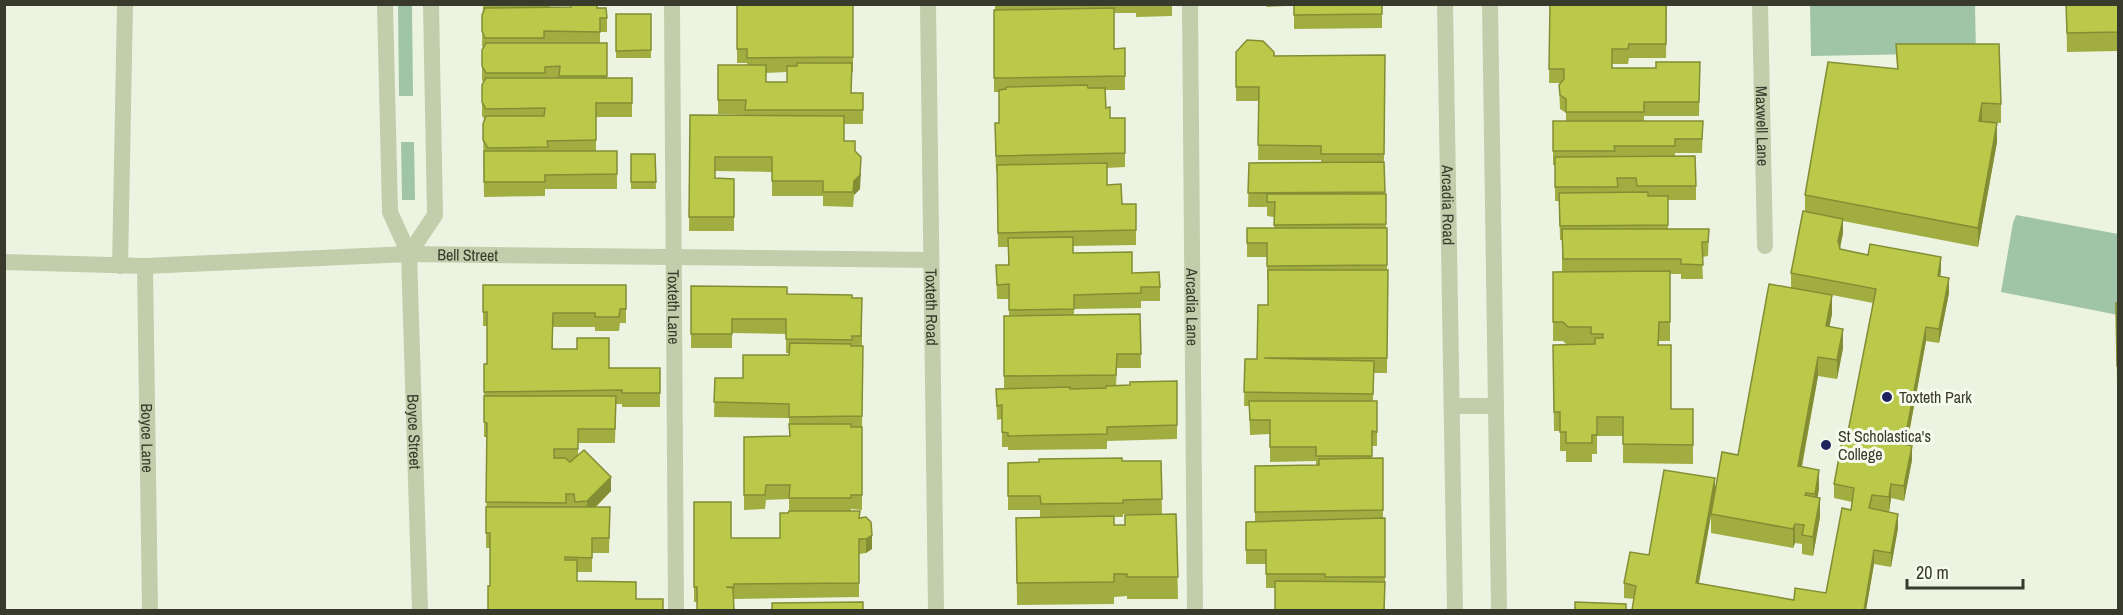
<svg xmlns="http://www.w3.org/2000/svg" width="2123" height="615" viewBox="0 0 2123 615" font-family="'Archivo Narrow',sans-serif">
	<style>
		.green { fill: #a0c4a7 }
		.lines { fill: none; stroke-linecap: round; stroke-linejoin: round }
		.service { stroke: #c2cdac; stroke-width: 16 }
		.minor { stroke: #c2cdac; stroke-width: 16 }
		.wall { fill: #a1ad40; fill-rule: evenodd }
		.shaded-wall { fill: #838d34 }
		.building { fill: #bbc94a; stroke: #838d34; stroke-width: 1.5 }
		.poi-dot { fill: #1e235e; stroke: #f6fbee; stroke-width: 2 }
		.labels { text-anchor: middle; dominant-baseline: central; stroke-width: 6; stroke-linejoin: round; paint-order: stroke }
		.street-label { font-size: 16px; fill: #383b2b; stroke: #f6fbee }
		.poi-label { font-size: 16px; fill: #383b2b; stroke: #f6fbee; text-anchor: start }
	</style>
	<rect width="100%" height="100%" fill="#ecf4e1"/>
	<path class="green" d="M398,5H412L413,96H399Z
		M1810,5H1975L1976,53L1811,56Z
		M401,142H414L415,200H402Z
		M2016,215L2118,234V315L2001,292L2013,223Z"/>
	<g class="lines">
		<g class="service">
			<path id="s1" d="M672,4L676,610"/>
			<path id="s2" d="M1190,4L1195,610"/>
			<path id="s3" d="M1760,4L1765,246"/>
			<path d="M120,266L125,4"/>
			<path id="s4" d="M145,266L150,610"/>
		</g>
		<g class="minor">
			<path id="s5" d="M385,4L390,212L409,254L420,610"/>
			<path id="s6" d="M928,4L936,610"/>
			<path id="s7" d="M1445,4L1455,610"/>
			<path d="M1490,4L1499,610"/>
			<path d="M409,254L435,215L431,4"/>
			<path id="s8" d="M4,262L145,266L409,254L931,260"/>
			<path d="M1452,406H1496"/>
		</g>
	</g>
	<path class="wall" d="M483,4H597V8L607,18V32H600V43H607V78H632V117H596V151H617V189H545V196L484,197L483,124L485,120L482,116V99L483,82L482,80V50L483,48L482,45ZM550,6H570V7H550Z
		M619,4H651V6H619Z
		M737,4H853V72H852L851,93L863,110V124H844V141L855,151L860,189L854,195L853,207L823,206V196H772V172L715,171V178L734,179V231H689L690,115H745L718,114V65H747V63H737ZM787,72V82H766V73Z
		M995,4H1172V16L1136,17V13H1114V49L1125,48V90H1105L1106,108L1110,118H1125V167L1107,168V185L1122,204H1136V245L1073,246V253L1132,273L1160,287V301H1141V308L1074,309V315L1140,314L1141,368H1117L1116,386L1130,385L1177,381V439L1107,441V449L1008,450V447H1002V419L997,420L996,389H1004V316H1009V299H997L996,265H1008V247H998L997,171H996L995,138L999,123V92H994V10H995Z
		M1265,4H1286V6L1267,7Z
		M1294,4H1382V28L1294,29Z
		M1550,4H1667L1666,58H1629L1628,64H1612V68H1656L1700,62L1699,116H1644V121H1703L1702,153H1675V157L1696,186V200H1668V229H1709L1708,256L1702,257L1703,279H1681V274H1670V341H1659L1658,345L1671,409H1693V464L1623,463V436H1597V454H1592V462H1566V451H1560V431H1554L1553,364L1567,345L1563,341H1553V272H1562V240H1560L1559,201H1555V165H1553V121H1566V113L1560,109L1559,85L1561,83H1549Z
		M2066,4H2118V51L2067,52Z
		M616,14H651V58H616Z
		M1896,44L2001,104V123L1986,122L1997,142L1978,247L1843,221V233L1840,249L1941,271L1940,277L1949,293L1939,343L1926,341L1907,445L1912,460L1904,501L1891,498L1889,512L1871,509L1898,528L1891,567L1874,564L1866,610L1634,599L1624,598V583L1715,491L1738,455L1791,288V273L1805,211V195L1897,69ZM1832,295L1873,303L1847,437L1834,484V498L1852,502L1851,510L1826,593L1794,600L1699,583L1711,516V533L1793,548L1795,543L1802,544V554L1813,556L1820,517L1817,497L1819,489L1802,467L1818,376L1837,379L1843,348L1829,326L1832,314Z
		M1236,52L1274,56L1385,55L1384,162L1385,194H1386V228H1387V373H1374L1373,401H1377V446H1372V458H1383V518H1385V610L1275,588H1266V564H1246V522H1255V466L1316,465V461L1270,462V434L1250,435L1249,406H1244L1245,359H1257L1268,305V280H1267V257H1247V228H1274V217L1267,216V207H1248L1249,163L1321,162V160H1258L1259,101H1236Z
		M631,154H655L656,189H631Z
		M483,285H626V323H620L619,331H595V327H553V349L609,368H660V407H622V404H616L615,443H578V455L611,491L596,507H610L609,553H592V572H577V581L636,599L663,610L490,586V548H486L487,437H484V364H487V326H483Z
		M787,294L852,298H862V346L863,360L862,430V510L851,509V511L860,518L872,549L866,553L859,554V597L734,599L694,602V502L731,538H780L789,511V499L766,500L765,509L744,510V437L789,436V418L714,417L715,378H743L789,355V353H786V334L732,333V348H691V334Z
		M2116,303H2118V385H2117Z
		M1161,461L1162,514H1123V517H1114V525H1125L1176,514L1178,599H1127V596L1114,597V604L1017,605L1016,518L1040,517V510H1008V463Z"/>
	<path class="shaded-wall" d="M1982,103V122L1979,121Z
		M1997,123V142L1978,247V228Z
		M861,172L860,189L854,195V181Z
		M1843,219V233L1838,256V241Z
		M1941,257V271L1938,290V276Z
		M1949,278V293L1939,343V329Z
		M1832,295V314L1826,345V326Z
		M1926,327V341L1904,459V444Z
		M1843,329V348L1837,379V360Z
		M1818,357V376L1798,485V466Z
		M1912,446V460L1904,501V486Z
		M1819,470V489L1815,513V494Z
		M611,477V491L587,515V501Z
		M1715,478V493L1696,597V583Z
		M1891,484V498L1889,512V497Z
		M1820,498V517L1813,556V537Z
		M1898,514V528L1891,567V553Z
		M1795,524V543L1793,548V529Z
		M872,535V549L866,553V539Z
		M1874,550V564L1866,610H1864Z"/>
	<path class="building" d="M571,4H597V8H606L607,18H600V32L544,31V38H485L482,31V15L485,8L571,7Z
		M737,4H853V57L747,58V49H737Z
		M1294,4H1382V14L1294,15Z
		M1550,4H1666V44H1629L1628,49H1612V68H1656V62H1700L1699,102H1644V112H1566V99L1560,95L1559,85L1564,79V69H1549Z
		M2066,4H2118V32L2067,33Z
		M1114,8V49L1125,48V76L994,78V10Z
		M616,14H651V50L616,51Z
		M1247,40L1263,41L1274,52V56L1385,55L1384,154H1321V146L1258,145L1259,87H1236V52Z
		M486,43H607V76H559L560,66L545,67V73H486L482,66V50Z
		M1896,44H1999L2001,104L1982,103L1979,121L1997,123L1978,228L1805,195L1828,62L1898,69Z
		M797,63H852L851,93H863V110H745L746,100H718V65H766V82H787V66H797Z
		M486,78H632V103H596V140L547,141L548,147L488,148L483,140V124L486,116H544L545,108L486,109L482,102V85Z
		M1087,85L1088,88H1105L1106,108L1110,107V118H1125V153L996,156L995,123H999V90L1006,89V87Z
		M690,115L844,116V141H855V151L861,157L860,175L854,181L853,192H823V181H772V157H715V178L734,179V217H689Z
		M1553,121H1703L1702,139H1675V146H1614L1615,151H1553Z
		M484,151H617V174L545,175V182H484Z
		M631,154H655L656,182H631Z
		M1695,156L1696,186H1637L1636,178H1617L1618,187H1555V157Z
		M1384,162L1385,192L1248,193L1249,163Z
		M1107,163V185L1121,184L1122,204H1136V230L998,233L997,165Z
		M1648,192V196H1668V225L1560,226L1559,193Z
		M1267,194H1386V224L1274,225L1275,202H1267Z
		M1803,211L1843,219L1838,241L1840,249L1868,255L1870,244L1941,257L1938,276L1949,278L1939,329L1926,327L1904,444L1912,446L1904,486L1891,484L1889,497L1872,495L1869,508L1898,514L1891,553L1874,550L1864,610H1632L1636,586L1624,583L1630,552L1649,555L1664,470L1715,478L1696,583L1794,600L1795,588L1826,593L1842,508L1851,510L1854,488L1834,484L1843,436L1847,437L1876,289L1791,273Z
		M1247,228H1387V265L1267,266V243H1247Z
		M1562,229H1709L1708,242H1702L1703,265L1681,264V259H1563Z
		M1073,237V253L1132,252V273L1159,272L1160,287H1141V293L1074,295V309L1009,310V284L997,285L996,265H1009L1008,238Z
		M1268,270H1388L1387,358H1264L1374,361L1373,394L1244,392L1245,359H1257L1258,305H1268Z
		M1670,271V322H1659L1658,345H1671V409H1693V445L1623,444V417H1597V435H1592V443H1566V432H1560V412H1554L1553,345L1595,344V338H1603V334H1591V327H1568L1563,322H1553V272Z
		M1769,284L1832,295L1826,326L1843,329L1837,360L1818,357L1798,466L1819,470L1815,494L1806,493L1805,495L1820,498L1813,537L1802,535L1804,525L1795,524L1793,529L1711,514L1722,452L1738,455Z
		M483,285H626V309H620L619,317H595V313H553L552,349H577V338H609V368H660V393H622V390L484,392V364H487V312H483Z
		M691,286L787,287V294L852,295V298H862L861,336H852V340L786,339V319H732V334H691Z
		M2116,303H2118V366H2117Z
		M1140,314L1141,354H1117L1116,375L1004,376V316Z
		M790,343L851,344V346H863L862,416L789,417V404L714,402L715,378H743V355H789Z
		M1177,381V425L1107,427V434L1008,436V433L1002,432V405L997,406L996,389L1070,387V389L1106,388V386L1130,385V382Z
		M484,396H616L615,429H578V449H554V458H565L570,462L584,450L611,477L587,501L575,502L574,494H566V503L486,502L487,423L484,422Z
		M1249,401H1377V432L1372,431V456H1316V447H1270V420H1250Z
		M789,424H851V427H862V495H851V498H789L790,485H766L765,495H744V437L790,436Z
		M1122,458V461H1161L1162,499L1123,500V503L1041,504L1040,496H1008V463L1039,462V459Z
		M1383,458V510L1255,512V466L1319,465V459Z
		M694,502H731V538H780V513H788L789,511H860L859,518L866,517L871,522L872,535L866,539H859V583L734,584V587H726L733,588L734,610H697V587H694Z
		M486,507H610L609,538H592V558L565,557V560H577V581L636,582V599H663V610H488V586H490V533H486Z
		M1176,514L1178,577H1127V574H1114V582L1017,583L1016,518L1114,516V525H1125V515Z
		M1385,518V577H1325V574H1266V550H1246V522Z
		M1275,581L1385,582L1384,610H1275Z
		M863,602V610H772V603Z
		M1575,602L1626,604V610H1575Z"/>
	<g class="poi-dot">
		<circle cx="1887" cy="397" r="6"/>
		<circle cx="1826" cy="445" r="6"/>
	</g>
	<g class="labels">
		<g class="street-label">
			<text stroke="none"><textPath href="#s3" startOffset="122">Maxwell Lane</textPath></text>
			<text stroke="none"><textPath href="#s7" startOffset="201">Arcadia Road</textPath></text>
			<text stroke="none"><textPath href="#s8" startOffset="464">Bell Street</textPath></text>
			<text stroke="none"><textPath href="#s1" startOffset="303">Toxteth Lane</textPath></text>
			<text stroke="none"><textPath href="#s6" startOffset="303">Toxteth Road</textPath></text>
			<text stroke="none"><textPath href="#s2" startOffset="303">Arcadia Lane</textPath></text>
			<text stroke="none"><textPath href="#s5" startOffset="432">Boyce Street</textPath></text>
			<text stroke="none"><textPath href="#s4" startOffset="172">Boyce Lane</textPath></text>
		</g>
		<g class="poi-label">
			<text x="1899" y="397">Toxteth Park</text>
			<text x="1838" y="436">St Scholastica's<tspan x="1838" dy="18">College</tspan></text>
		</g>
	</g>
	<rect width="2123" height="615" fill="none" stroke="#383b2b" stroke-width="12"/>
	<path d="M1907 579v9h116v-9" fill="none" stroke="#383b2b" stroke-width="3"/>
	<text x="1916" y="579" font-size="18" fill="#383b2b" stroke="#f6fbee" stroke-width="4.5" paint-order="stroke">20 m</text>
</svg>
